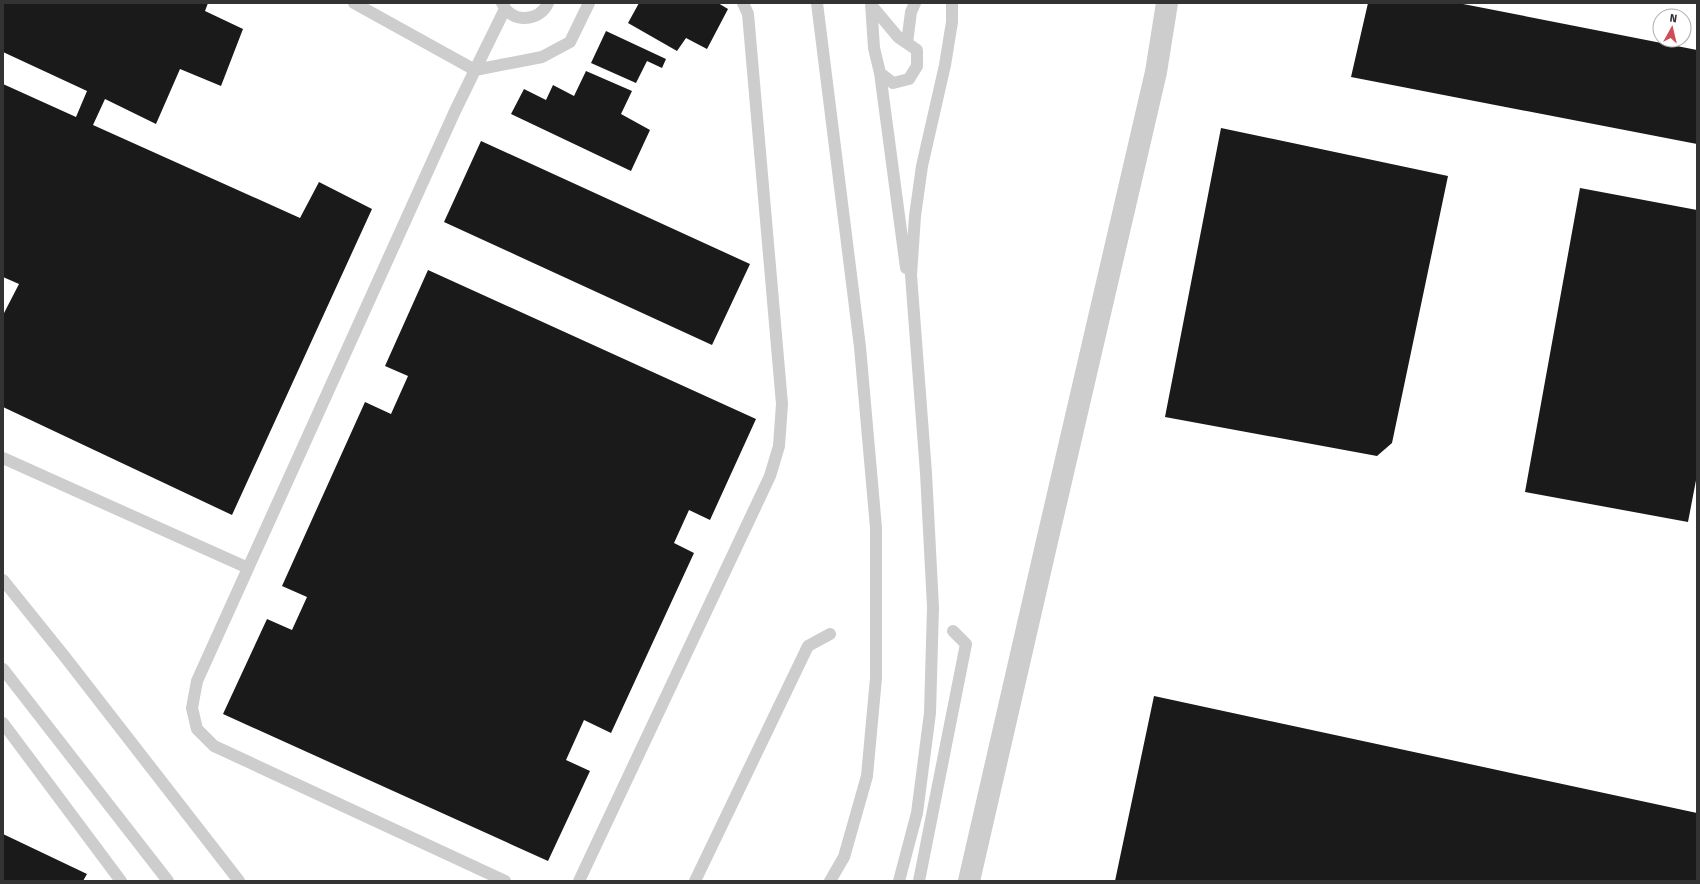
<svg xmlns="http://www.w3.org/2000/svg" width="1700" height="884" viewBox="0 0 1700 884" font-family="'Fira Sans',sans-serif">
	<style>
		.building { fill: #1a1a1a }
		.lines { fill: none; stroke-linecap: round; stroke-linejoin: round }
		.service { stroke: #cdcdcd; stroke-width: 12 }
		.tertiary { stroke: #cdcdcd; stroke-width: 22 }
	</style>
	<rect width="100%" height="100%" fill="#fff"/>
	<path class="building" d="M3,3H208L205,11L243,29L221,86L180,69L156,124L105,99L93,125L300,218L319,182L372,209L232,515L3,407V315L19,284L3,277V84L76,117L87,91L3,52Z
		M639,3H718L728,9L707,49L686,38L677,51L628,23Z
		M1368,3H1458L1697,50V144L1351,77Z
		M606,31L666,59L662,68L647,61L636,83L591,63Z
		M586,71L632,91L621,114L650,130L631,171L511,114L524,89L546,100L553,85L574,96Z
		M1221,128L1448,176L1392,443L1377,456L1165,417Z
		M481,141L750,264L712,345L444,222Z
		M1580,188L1697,210V475L1688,522L1525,492Z
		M428,270L756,419L710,520L689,510L674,543L694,553L611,733L584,720L566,760L590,771L548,861L223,714L267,619L292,630L307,597L282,586L365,402L391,414L408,376L385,366Z
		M1154,696L1697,813V881H1115Z
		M3,834L87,874L83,881H3Z"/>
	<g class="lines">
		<path class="service" d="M354,3L475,70L505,9
			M502,3C511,24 540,22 548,3
			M817,3L860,347L876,528V678L867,776L844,857L830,881
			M871,3L874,48L880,73L893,83L909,79L917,66V50L898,37L872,6
			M907,43L911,12L915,3
			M880,73L906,268
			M3,458L248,568
			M3,580L65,657L239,881
			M3,669L168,881
			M3,723L121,881
			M505,881L214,746L197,729L192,708L197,681L455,111L475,70L542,57L570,42L589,3
			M579,881L770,476L779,446L782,404L748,14L743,3
			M695,881L808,646L830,634
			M899,881L917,813L930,713L933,607L926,473L911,275L915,216L922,166L945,65L952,22V3
			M919,881L966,644L953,631"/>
		<path class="tertiary" d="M969,881L1045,550L1156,72L1167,3"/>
	</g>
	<rect width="1700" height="884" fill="none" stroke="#333333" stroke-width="8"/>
	<g transform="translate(1672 28) rotate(8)"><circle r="19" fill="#ffffff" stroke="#adadad"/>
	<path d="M0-3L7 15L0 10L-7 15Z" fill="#d14d56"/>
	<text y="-6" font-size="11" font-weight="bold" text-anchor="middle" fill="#333333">N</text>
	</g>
</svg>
